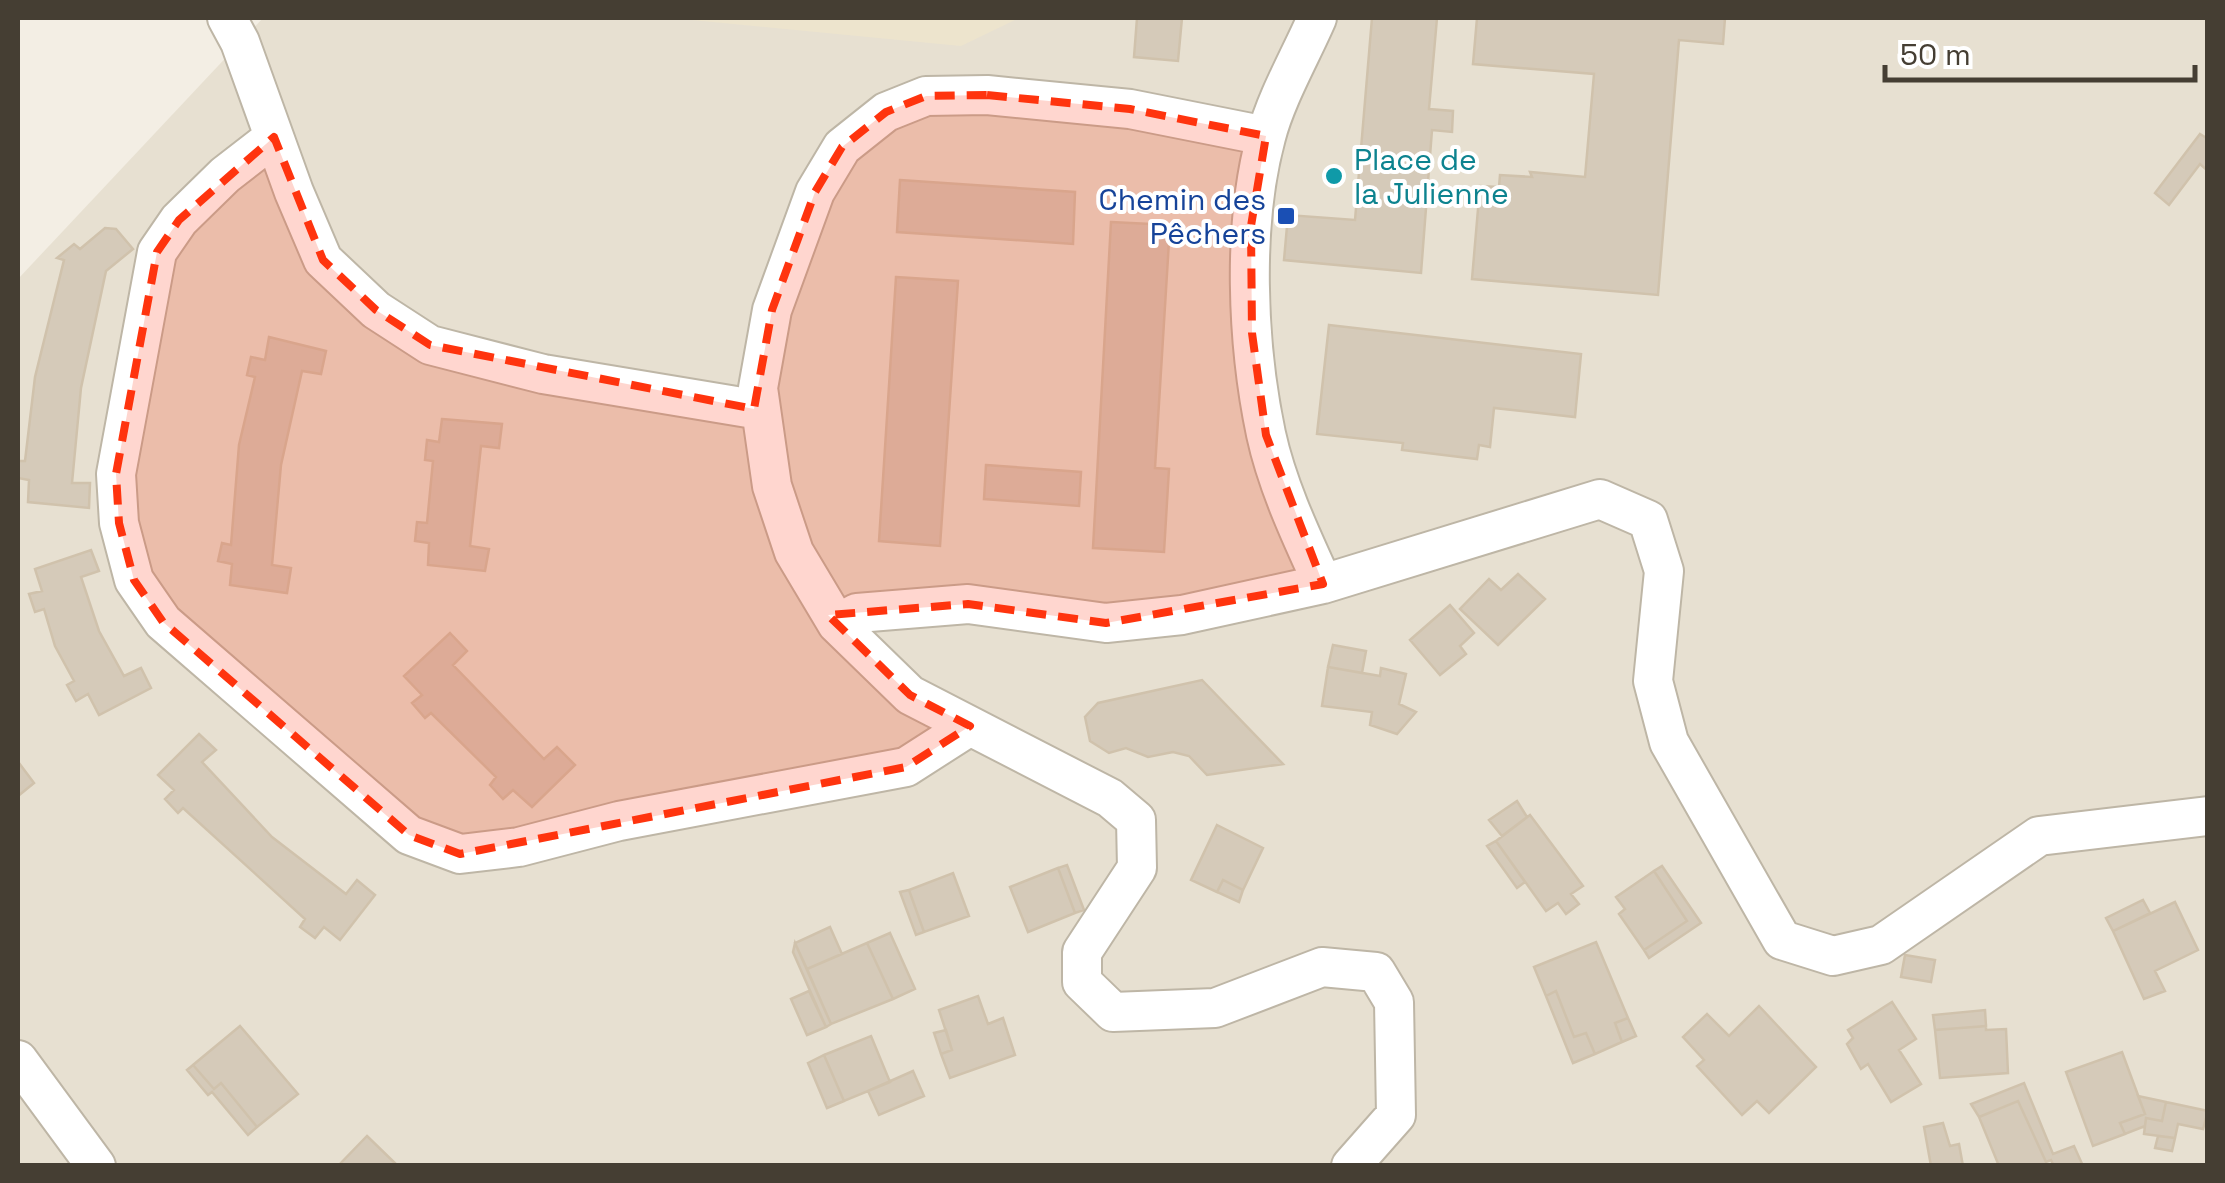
<svg xmlns="http://www.w3.org/2000/svg" width="2225" height="1183" viewBox="0 0 2225 1183" font-family="'Space Grotesk',sans-serif">
	<style>
		.residential { fill: #e7e0d1 }
		.education { fill: #ede4cd }
		.building { fill: #d5cab9; stroke: #d0c2ac; stroke-width: 2.5 }
		.lines { fill: none; stroke-linecap: round; stroke-linejoin: round }
		.street-casing { stroke: #beb6a6; stroke-width: 42 }
		.street { stroke: #fff; stroke-width: 38 }
		.marked { fill: #ff340e; fill-opacity: 0.2; stroke: #ff340e; stroke-width: 8; stroke-dasharray: 20 12; stroke-linejoin: round }
		.culture-dot { fill: #0f9aa8; stroke: #fff; stroke-width: 4 }
		.transit-dot { fill: #1a4fb4; stroke: #fff; stroke-width: 4 }
		.labels { text-anchor: middle; dominant-baseline: central; stroke-width: 8; stroke-linejoin: round; paint-order: stroke }
		.culture-label { font-size: 30px; fill: #0d838f; stroke: #fff; text-anchor: start }
		.transit-label { font-size: 30px; fill: #164399; stroke: #fff; text-anchor: end }
	</style>
	<rect width="100%" height="100%" fill="#f3eee4"/>
	<path class="residential" d="M263,18H2207V1165H18V279Z"/>
	<path class="education" d="M672,18H1019L961,46Z"/>
	<path class="building" d="M1137,18H1182L1178,61L1134,57Z
		M1372,18H1437L1429,109L1453,111L1452,132L1432,130L1421,273L1284,260L1288,215L1355,220Z
		M1477,18H1725L1723,44L1679,40L1658,295L1472,279L1480,186L1499,187L1500,175L1532,177L1530,172L1585,177L1594,74L1473,64Z
		M2200,134L2208,139V171L2200,164L2169,205L2155,193Z
		M900,180L1075,192L1073,244L897,232Z
		M1111,222L1170,225L1155,468L1169,469L1164,552L1093,548Z
		M105,228L116,229L133,249L106,271L81,388L72,483H90L89,508L28,502L29,480L18,478V461H25L35,377L64,260L57,258L74,244L80,249Z
		M896,277L958,281L940,546L879,541Z
		M1329,325L1581,354L1575,417L1494,408L1490,447L1479,445L1477,459L1402,450L1403,443L1317,434Z
		M269,337L326,351L321,374L302,371L281,465L272,565L291,568L287,593L230,585L232,564L218,561L222,543L231,545L239,445L255,377L247,375L251,357L265,360Z
		M442,419L502,424L499,448L481,446L470,546L489,549L485,571L428,565L429,543L415,541L417,522L427,523L433,461L425,460L427,440L439,442Z
		M986,465L1081,472L1079,506L984,499Z
		M91,550L99,571L81,577L99,631L124,676L141,668L151,688L99,715L88,694L76,701L67,685L74,681L55,646L44,609L35,612L29,594L42,591L35,569Z
		M1518,574L1545,599L1498,645L1460,609L1489,579L1501,590Z
		M1450,605L1474,633L1460,646L1466,654L1440,675L1410,640Z
		M450,633L467,651L453,665L544,759L557,747L575,765L532,807L513,790L503,799L490,785L496,777L431,713L425,718L412,703L422,695L404,676Z
		M1333,645L1366,651L1362,673L1328,667Z
		M1328,667L1380,676L1381,668L1406,674L1399,704L1416,712L1397,734L1370,725L1372,712L1322,706Z
		M1202,680L1283,764L1207,775L1189,756L1173,752L1148,757L1126,748L1109,753L1090,741L1085,717L1098,703Z
		M199,734L216,750L202,762L272,837L346,894L357,880L375,895L340,940L324,927L315,938L300,927L305,919L183,808L178,813L165,799L174,790L158,775Z
		M19,763L34,783L18,796V765Z
		M1517,801L1527,817L1502,836L1489,820Z
		M1530,815L1583,886L1571,894L1579,904L1566,914L1558,903L1546,911L1496,841Z
		M1217,825L1263,848L1243,890L1223,880L1217,892L1191,880Z
		M1496,841L1525,882L1517,888L1487,846Z
		M1067,865L1084,910L1075,913L1058,868Z
		M1662,866L1701,923L1649,958L1644,950L1687,921L1654,871Z
		M1058,868L1075,913L1028,932L1010,887Z
		M1654,871L1687,921L1644,950L1619,914L1625,909L1616,897Z
		M953,873L969,916L924,932L909,890Z
		M1223,880L1243,890L1239,902L1217,892Z
		M909,890L924,932L916,935L900,892Z
		M2143,900L2150,913L2113,931L2106,918Z
		M2175,902L2198,950L2155,971L2165,991L2144,999L2113,931Z
		M830,927L842,954L807,969L795,943Z
		M890,933L915,989L893,999L867,943Z
		M1596,942L1628,1018L1615,1023L1622,1042L1595,1054L1586,1033L1574,1037L1556,991L1546,996L1534,967Z
		M795,943L831,1024L826,1027L793,952Z
		M867,943L893,999L831,1024L807,969Z
		M1905,955L1935,960L1931,982L1901,977Z
		M809,991L826,1027L807,1035L791,999Z
		M1556,991L1574,1037L1586,1033L1595,1054L1573,1063L1546,996Z
		M978,996L988,1024L1003,1018L1015,1055L950,1078L941,1054L952,1050L939,1010Z
		M1892,1002L1916,1039L1899,1050L1921,1084L1891,1102L1868,1064L1861,1069L1847,1044L1853,1038L1848,1030Z
		M1759,1006L1816,1067L1769,1113L1757,1101L1742,1115L1697,1066L1704,1060L1683,1037L1707,1014L1729,1036Z
		M1985,1010L1986,1026L1935,1030L1933,1015Z
		M1628,1018L1636,1036L1622,1042L1615,1023Z
		M240,1026L298,1094L257,1127L221,1083L214,1089L193,1065Z
		M1986,1026V1030L2006,1029L2008,1073L1940,1078L1935,1030Z
		M946,1030L952,1050L941,1054L934,1033Z
		M871,1036L890,1082L844,1101L824,1055Z
		M2122,1052L2145,1114L2120,1123L2125,1134L2093,1146L2066,1072Z
		M824,1055L844,1101L827,1108L808,1063Z
		M193,1065L214,1089L221,1083L257,1127L248,1135L212,1092L208,1095L187,1070Z
		M913,1071L924,1096L879,1115L868,1091Z
		M2024,1083L2053,1154L2074,1146L2083,1166H2054L2051,1160L2046,1162L2018,1101L1979,1117L1971,1104Z
		M2138,1096L2166,1102L2162,1121L2146,1118L2145,1126L2125,1134L2120,1123L2145,1114Z
		M2018,1101L2046,1162L2047,1166H1999L1979,1117Z
		M2166,1102L2208,1111L2203,1129L2178,1124L2175,1138L2144,1134L2146,1118L2162,1121Z
		M1943,1123L1950,1146L1959,1144L1963,1166H1931L1924,1127Z
		M367,1136L398,1166H338Z
		M2158,1136L2175,1138L2172,1151L2155,1148Z"/>
	<g class="lines">
		<defs>
			<path id="street" d="M227,18L240,42L294,192L323,260L376,310L430,345L543,374L760,410
				M1317,18C1301,55 1276,98 1266,137C1242,225 1247,344 1266,434C1277,485 1301,536 1323,584
				M1266,136L1130,109L987,95L926,96L886,112L842,147L815,192L772,310L758,388L772,486L794,552L837,624L910,695L1110,798L1136,820L1137,868L1082,952V982L1113,1012L1215,1008L1322,967L1376,972L1394,1002L1396,1115L1351,1166
				M274,137L225,175L179,220L157,252L116,474L119,523L134,580L163,622L409,835L460,854L519,847L619,821L906,767L970,726
				M837,624L857,613L968,604L1106,623L1182,615L1323,584L1600,499L1648,520L1664,571L1653,681L1669,742L1782,940L1833,956L1881,945L2039,836L2208,816
				M18,1060L96,1166"/>
		</defs>
		<use href="#street" class="street-casing"/>
		<use href="#street" class="street"/>
	</g>
	<path class="marked" d="M987,95L1130,109L1266,136L1251,226L1252,333L1266,435L1323,584L1106,623L968,604L828,615L910,695L970,726L906,767L460,854L409,835L163,622L134,580L119,523L116,474L157,252L179,220L274,137L323,260L376,310L430,345L754,409L772,310L815,192L842,147L886,112L926,96Z"/>
	<circle class="culture-dot" cx="1334" cy="176" r="10"/>
	<rect class="transit-dot" x="1276" y="206" width="20" height="20" rx="5"/>
	<g class="labels">
		<g class="culture-label">
			<text x="1354" y="159">Place de<tspan x="1354" dy="34">la Julienne</tspan></text>
		</g>
		<g class="transit-label">
			<text x="1266" y="199">Chemin des<tspan x="1266" dy="34">Pêchers</tspan></text>
		</g>
	</g>
	<rect width="2225" height="1183" fill="none" stroke="#453e33" stroke-width="40"/>
	<path d="M1885 65v15h310v-15" fill="none" stroke="#453e33" stroke-width="5"/>
	<text x="1900" y="65" font-size="30" fill="#453e33" stroke="#ffffff" stroke-width="8" paint-order="stroke">50 m</text>
</svg>
